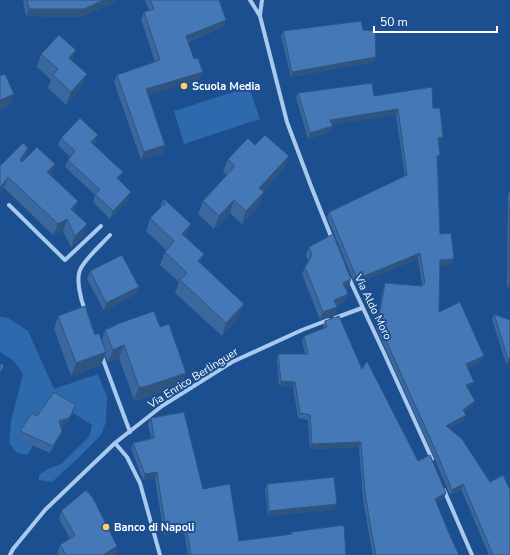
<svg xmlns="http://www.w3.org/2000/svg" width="510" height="555" viewBox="0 0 510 555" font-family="'Nunito Sans',sans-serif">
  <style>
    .green { fill: #2e69ad }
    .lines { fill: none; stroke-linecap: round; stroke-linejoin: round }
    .minor { stroke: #a9c9ee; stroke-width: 4 }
    .wall { fill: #3a679d }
    .shaded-wall { fill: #305480 }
    .building { fill: #4478b7; stroke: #305480 }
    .poi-dot { fill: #ffd166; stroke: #1b4f8f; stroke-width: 1.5 }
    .labels { text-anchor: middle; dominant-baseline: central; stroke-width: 4; stroke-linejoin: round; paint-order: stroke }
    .poi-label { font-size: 11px; font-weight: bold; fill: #fff; stroke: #1b4f8f; text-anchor: start }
    .street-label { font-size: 11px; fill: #fff; stroke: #1b4f8f }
  </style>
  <rect width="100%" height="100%" fill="#1b4f8f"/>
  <path class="green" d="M 249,87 L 260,119 L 184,144 L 174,111 Z
    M 0,317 L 8,318 L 28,331 L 54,389 L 98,374 L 107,397 L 106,422 L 101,435 L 74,462 L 52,482 L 39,480 L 39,475 L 48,469 L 61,464 L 89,437 L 92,425 L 73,413 L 18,438 L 33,446 L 27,455 L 17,453 L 9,443 L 11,421 L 23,374 L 14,361 L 0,352 Z"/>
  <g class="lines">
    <path class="minor" d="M 250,0 L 260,16 L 287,122 L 311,186 L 332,239
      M 260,15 L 262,0
      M 9,205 L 65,260 L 101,226
      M 349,278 L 384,353 L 432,459
      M 85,311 C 81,300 75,278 81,268 C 87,257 101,245 110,235
      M 335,318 L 362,308
      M 101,354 L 130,432
      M 115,443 L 127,457 L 140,483 L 160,555
      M 444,490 L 472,555
      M 10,555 L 13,549 L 45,510 L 115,443 L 162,406 L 232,362 L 302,330 L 328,320"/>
  </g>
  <path class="wall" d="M 24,0 L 115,0 L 115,2 L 81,17 L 26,16 L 23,2 Z
    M 145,0 L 219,0 L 226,20 L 223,27 L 188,42 L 194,59 L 203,72 L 200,79 L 148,95 L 165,145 L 163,153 L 141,160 L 114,82 L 117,75 L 155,62 L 141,19 L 144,12 L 149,10 Z
    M 363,30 L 376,57 L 374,62 L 291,77 L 281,36 L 283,31 Z
    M 41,54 L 72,61 L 82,87 L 66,105 L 48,88 L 51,80 L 37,67 Z
    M 298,93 L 374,96 L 433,108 L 443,137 L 441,142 L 439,143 L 440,155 L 438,161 L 440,234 L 452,265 L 440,265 L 439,312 L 482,361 L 467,368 L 472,387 L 468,388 L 475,401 L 473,406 L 464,412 L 466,415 L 464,420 L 449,428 L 510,555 L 489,555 L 461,489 L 450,495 L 433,455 L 376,328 L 383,288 L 385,283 L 421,286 L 422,284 L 418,259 L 355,284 L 327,217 L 329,212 L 405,176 L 396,115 L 332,124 L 331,132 L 308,139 L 296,98 Z
    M 61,138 L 96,142 L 94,145 L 120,179 L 119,180 L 128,200 L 110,219 L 93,202 L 95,195 L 65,167 L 68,160 L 70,157 L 58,145 Z
    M 255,145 L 284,169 L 263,192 L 259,205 L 242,224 L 230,213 L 214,229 L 198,214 L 203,201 L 227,175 L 223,172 L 228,159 Z
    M 28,148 L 24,159 L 51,176 L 74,212 L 83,236 L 71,247 L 63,231 L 53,235 L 4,188 L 0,166 Z
    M 510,190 L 510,288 L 507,288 L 508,195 Z
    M 163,198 L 200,264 L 244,304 L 239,317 L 222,336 L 175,293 L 179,282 L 160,265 L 165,252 L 166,250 L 146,231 L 150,218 L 159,210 Z
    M 309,247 L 349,287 L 346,288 L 348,294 L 345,301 L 337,305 L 335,314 L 320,320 L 302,274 L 305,267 L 308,261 L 306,255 Z
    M 90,271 L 136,294 L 104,311 L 87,279 Z
    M 494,314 L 510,363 L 506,364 L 492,319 Z
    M 58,316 L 95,335 L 102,340 L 105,330 L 160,327 L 186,373 L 181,385 L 139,400 L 134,400 L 119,358 L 108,362 L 105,355 L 101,365 L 71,376 L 54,329 Z
    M 325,321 L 362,369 L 418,461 L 446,493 L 444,498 L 436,503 L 459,555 L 373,555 L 370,540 L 363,499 L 359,447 L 310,449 L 308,420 L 298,418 L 293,387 L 279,386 L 277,360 L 278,354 L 305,354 L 302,341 L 304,336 L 324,329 L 323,326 Z
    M 73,413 L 66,425 L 61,427 L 62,431 L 59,438 L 50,453 L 18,439 L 20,431 Z
    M 151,418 L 203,489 L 239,541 L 291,534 L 292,532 L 346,555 L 188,555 L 184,532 L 164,535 L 155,478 L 143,480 L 131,448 L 133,443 L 151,438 L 148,424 Z
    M 267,484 L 337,504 L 335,509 L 268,516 L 265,489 Z
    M 61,511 L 117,546 L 115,554 L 112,555 L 59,555 L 57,553 L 60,545 L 70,539 L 59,519 Z"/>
  <path class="shaded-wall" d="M 104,0 L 115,0 L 115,2 L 81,17 L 26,16 L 29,9 Z
    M 226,20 L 223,27 L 183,43 L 186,36 Z
    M 76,50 L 71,63 L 69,58 Z
    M 376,57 L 374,62 L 291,77 L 292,72 Z
    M 203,72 L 200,79 L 144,97 L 146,89 Z
    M 87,74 L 82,87 L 66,105 L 71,92 Z
    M 14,94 L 9,107 L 0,111 L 0,100 Z
    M 398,109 L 396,115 L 328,125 L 330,120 Z
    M 333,126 L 331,132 L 308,139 L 310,133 Z
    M 98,135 L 96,142 L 88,150 L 91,142 Z
    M 443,137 L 441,142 L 436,143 L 438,138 Z
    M 165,145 L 163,153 L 141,160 L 144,152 Z
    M 28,148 L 24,159 L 16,171 L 20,160 Z
    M 440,155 L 438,161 L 436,161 L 437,156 Z
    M 289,156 L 284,169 L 255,201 L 259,188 Z
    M 55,164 L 51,176 L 43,184 L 47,172 Z
    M 123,172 L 120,179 L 114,186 L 117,178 Z
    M 8,177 L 4,188 L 0,193 L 0,188 Z
    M 131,192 L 128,200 L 110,219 L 113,211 Z
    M 264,192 L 259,205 L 242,224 L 246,211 Z
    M 234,200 L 230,213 L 214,229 L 219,216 Z
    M 78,201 L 74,213 L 67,220 L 63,231 L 53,235 L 58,224 Z
    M 87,224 L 83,236 L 71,247 L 75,236 Z
    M 191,224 L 186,237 L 177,246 L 182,234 Z
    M 420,253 L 418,259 L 355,284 L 357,279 Z
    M 204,254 L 199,267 L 198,261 Z
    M 454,259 L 452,265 L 438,266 L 440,260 Z
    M 351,279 L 349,287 L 340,290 L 343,283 Z
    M 509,283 L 510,283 L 510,288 L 507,288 Z
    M 139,287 L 136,294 L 104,311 L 106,303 Z
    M 348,294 L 345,301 L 332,307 L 334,300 Z
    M 244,304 L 239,317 L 222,336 L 226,323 Z
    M 337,307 L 335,314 L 320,320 L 323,312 Z
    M 124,345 L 119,358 L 108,362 L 113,350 Z
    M 106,352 L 101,365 L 71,376 L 76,363 Z
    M 484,356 L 482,361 L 464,369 L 466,364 Z
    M 508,359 L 510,359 L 510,363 L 506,364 Z
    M 4,366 L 1,373 L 0,376 L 0,373 Z
    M 186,373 L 181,385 L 139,400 L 134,400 L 139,387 Z
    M 281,381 L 295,382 L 293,387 L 279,386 Z
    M 474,382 L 472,387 L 465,390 L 466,385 Z
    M 475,401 L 473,406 L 461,415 L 463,410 Z
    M 76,405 L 73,413 L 66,425 L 56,429 L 59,421 Z
    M 466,415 L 464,420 L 444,431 L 446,426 Z
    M 62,431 L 59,438 L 50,453 L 53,446 Z
    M 361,442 L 359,447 L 310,449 L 312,444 Z
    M 157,472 L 155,478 L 143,480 L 145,474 Z
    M 463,484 L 461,489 L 450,495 L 452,490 Z
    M 446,493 L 444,498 L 433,505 L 435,499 Z
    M 337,504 L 335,509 L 268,516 L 269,511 Z
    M 186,526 L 184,532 L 164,535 L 166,530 Z
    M 117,546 L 115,554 L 112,555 L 103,555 Z"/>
  <path class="building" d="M 27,0 L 104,0 L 84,9 L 29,9 Z
    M 150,0 L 219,0 L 226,20 L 186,36 L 194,59 L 198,58 L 203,72 L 146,89 L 165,145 L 144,152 L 117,75 L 160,60 L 144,12 L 154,9 Z
    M 361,21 L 363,30 L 375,31 L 376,57 L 292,72 L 283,31 Z
    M 59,35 L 76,50 L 69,58 L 87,74 L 71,92 L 53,75 L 58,69 L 41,54 Z
    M 5,74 L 14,94 L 0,100 L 0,76 Z
    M 372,83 L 374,96 L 432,87 L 433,108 L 440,108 L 443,137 L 438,138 L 440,155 L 437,156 L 440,234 L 451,233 L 454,259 L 440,260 L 439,312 L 460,302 L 484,356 L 466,364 L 474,382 L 466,385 L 475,401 L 463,410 L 466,415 L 446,426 L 462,439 L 490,482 L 503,475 L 510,490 L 510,555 L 493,555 L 463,484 L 452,490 L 435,449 L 378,323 L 385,283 L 422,286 L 422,284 L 425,284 L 420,253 L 357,279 L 329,212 L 407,175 L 398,109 L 330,120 L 333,126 L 310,133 L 298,93 Z
    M 80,118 L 98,135 L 91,142 L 123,172 L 117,178 L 131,192 L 113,211 L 95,194 L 100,190 L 68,160 L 75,151 L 61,138 Z
    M 265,135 L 289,156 L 259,188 L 264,192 L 246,211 L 234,200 L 219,216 L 203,201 L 235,166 L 228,159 L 248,138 L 255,145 Z
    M 23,143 L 28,148 L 20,160 L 22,162 L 37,147 L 55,164 L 47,172 L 78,201 L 71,209 L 87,224 L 75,236 L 67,219 L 58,224 L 8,177 L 0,188 L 0,166 Z
    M 163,198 L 191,224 L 182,234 L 204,254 L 198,261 L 244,304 L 226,323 L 180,280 L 187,273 L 165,252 L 174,241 L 150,218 L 164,204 L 165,205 Z
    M 510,204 L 510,283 L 509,283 Z
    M 333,234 L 351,279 L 343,283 L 348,294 L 334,300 L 337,307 L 323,312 L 305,267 L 312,255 L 309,247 Z
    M 122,255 L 139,287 L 106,303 L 90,271 Z
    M 85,306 L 95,335 L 99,333 L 106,352 L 76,363 L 58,316 Z
    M 154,311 L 160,327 L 169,324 L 186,373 L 144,387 L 139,387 L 124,345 L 113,350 L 105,330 L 120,323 Z
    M 494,314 L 510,320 L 510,359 L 508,359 Z
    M 339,316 L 362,369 L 367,361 L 418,461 L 430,455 L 446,493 L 435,499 L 451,538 L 459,555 L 376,555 L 372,535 L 365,493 L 361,442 L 312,444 L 310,415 L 300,413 L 295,382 L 281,381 L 278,354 L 308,354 L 304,336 L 327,327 L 325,321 Z
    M 0,363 L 4,366 L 0,373 Z
    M 54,392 L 76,405 L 69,418 L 59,421 L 62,431 L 53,446 L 20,431 L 32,413 L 37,416 Z
    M 184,412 L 203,489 L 230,484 L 239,541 L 292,534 L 292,532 L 344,525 L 346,555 L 191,555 L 186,526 L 166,530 L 157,472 L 145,474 L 133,443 L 154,438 L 151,418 Z
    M 334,477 L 337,504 L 269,511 L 267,484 Z
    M 86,490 L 93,498 L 117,546 L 103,555 L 66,555 L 60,545 L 75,535 L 61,511 Z"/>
  <g class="poi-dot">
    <circle cx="184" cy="86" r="4"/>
    <circle cx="106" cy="527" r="4"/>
  </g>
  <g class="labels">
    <g class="poi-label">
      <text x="192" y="86">Scuola Media</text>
      <text x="114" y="527">Banco di Napoli</text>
    </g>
    <g class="street-label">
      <text transform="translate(373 307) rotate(64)">Via Aldo Moro</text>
      <text transform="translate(193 378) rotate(-32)">Via Enrico Berlinguer</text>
    </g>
  </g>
  <path d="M374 26v6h123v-6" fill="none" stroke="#ffffff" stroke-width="2"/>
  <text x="380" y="26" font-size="12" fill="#ffffff" stroke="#1b4f8f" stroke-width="3" paint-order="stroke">50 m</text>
</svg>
